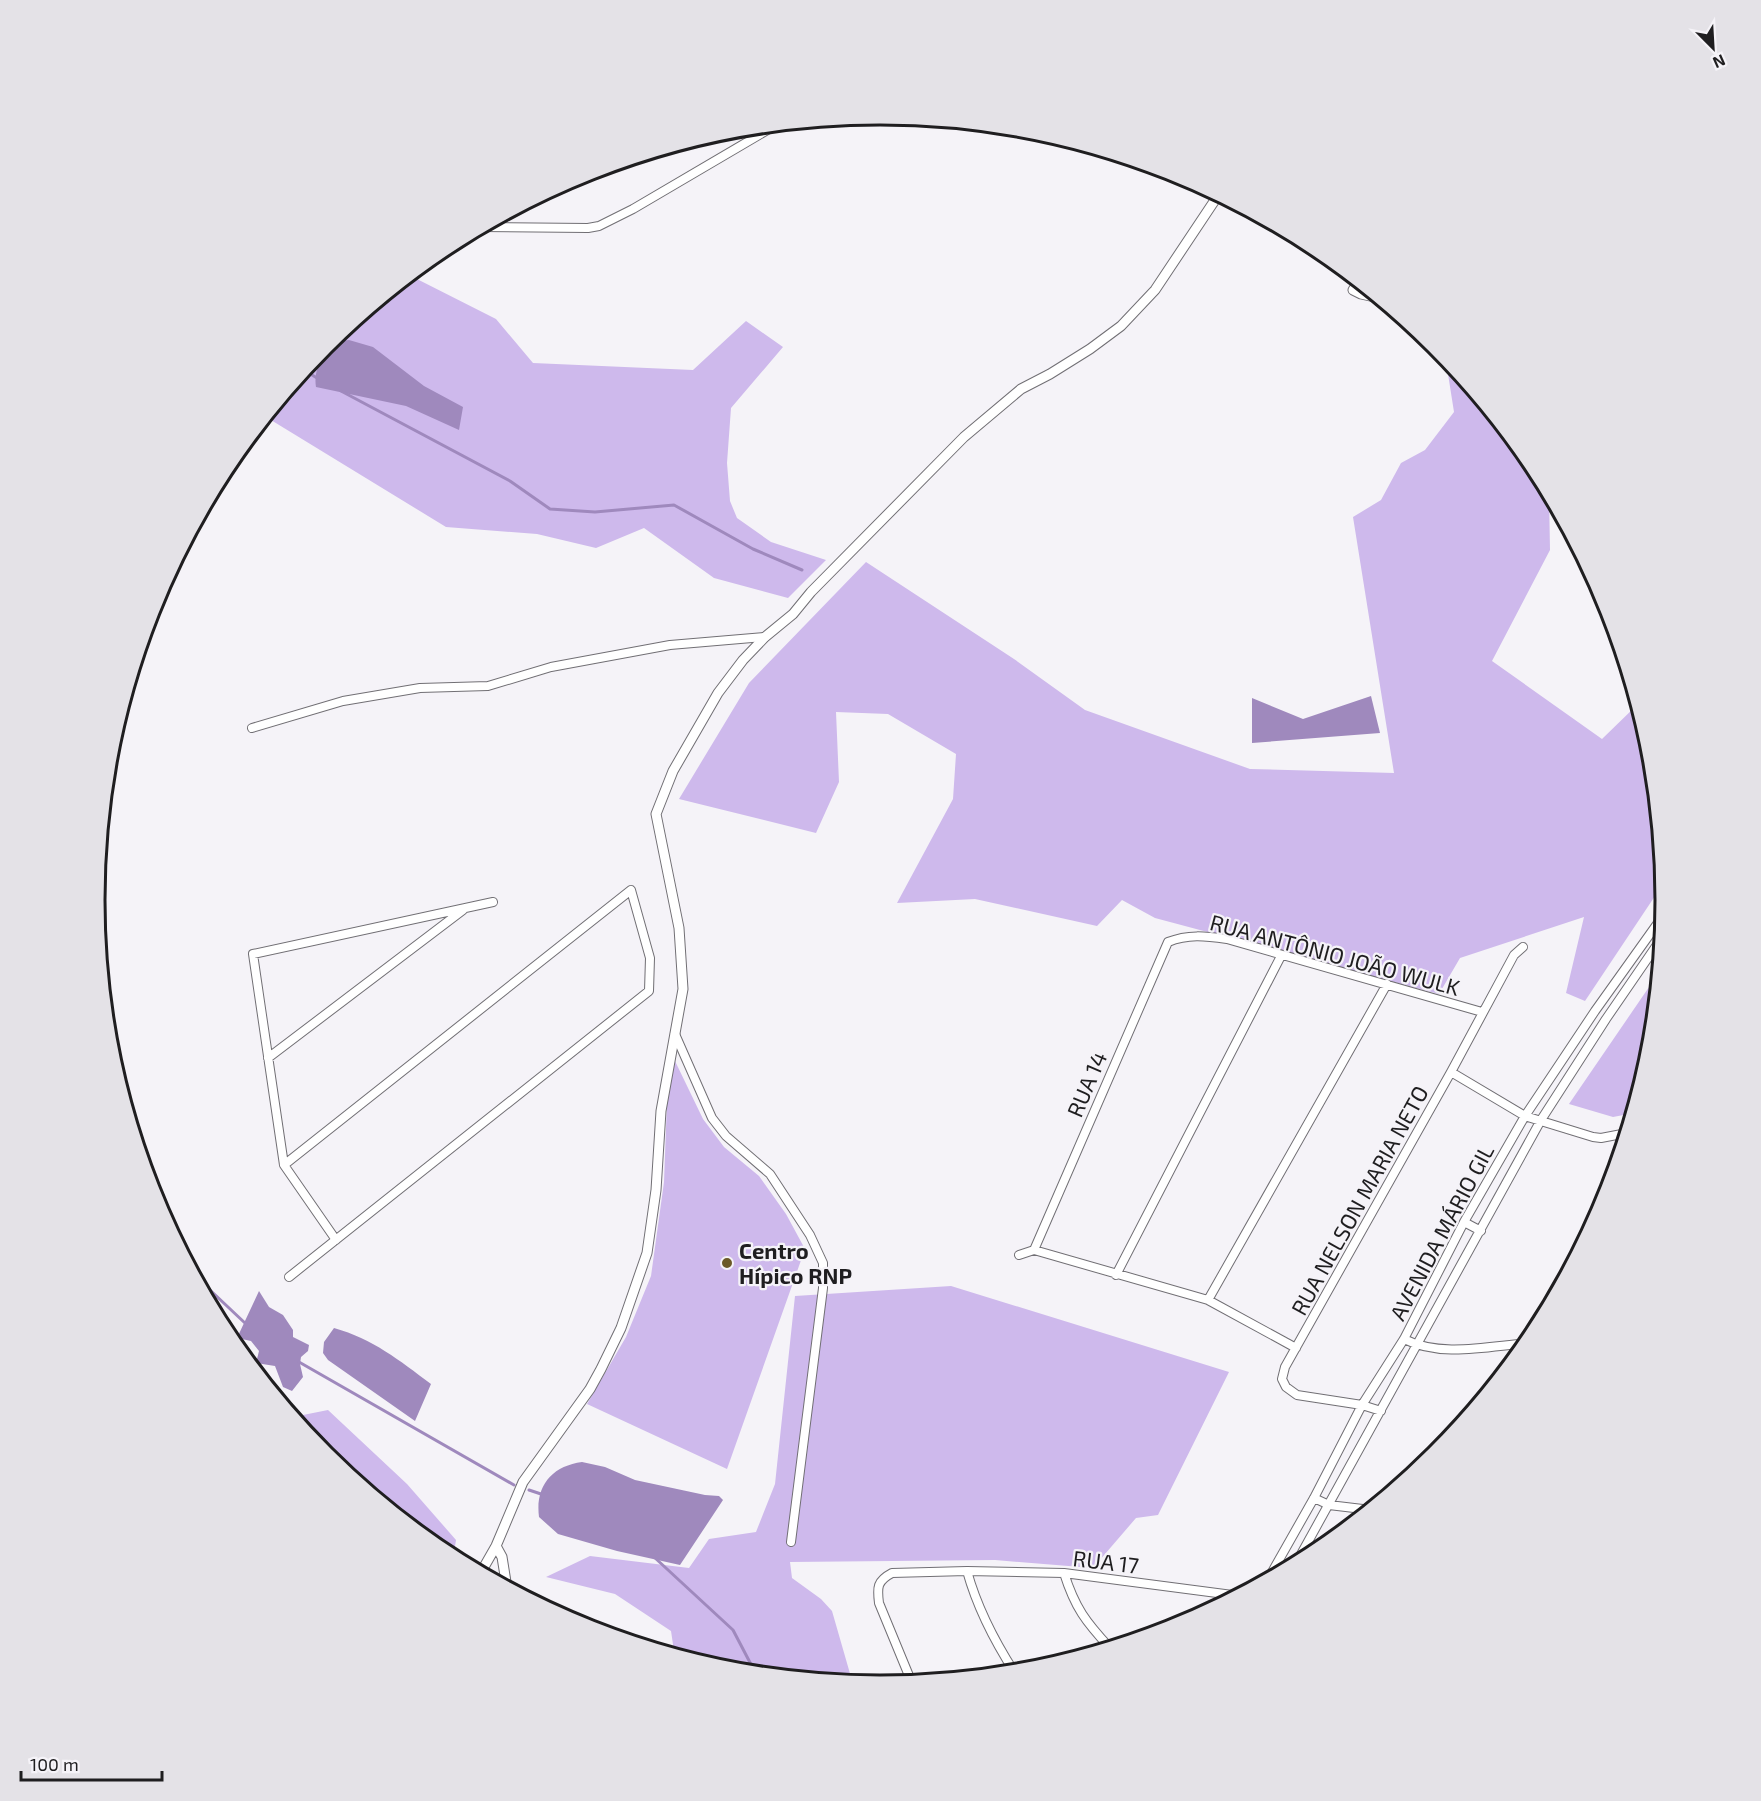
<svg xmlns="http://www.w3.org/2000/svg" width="1761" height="1801" viewBox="0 0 1761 1801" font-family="'Exo 2',sans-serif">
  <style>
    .green { fill: #ceb9ec }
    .water { fill: #9f89bd }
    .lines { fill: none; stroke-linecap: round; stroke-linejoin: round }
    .stream { stroke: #9f89bd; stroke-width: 3 }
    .minor-casing { stroke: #716f74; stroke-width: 10 }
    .tertiary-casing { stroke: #716f74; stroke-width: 11 }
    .minor { stroke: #fff; stroke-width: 8 }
    .tertiary { stroke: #fff; stroke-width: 9 }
    .poi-dot { fill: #6b5927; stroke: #f5f3f8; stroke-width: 2 }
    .labels { text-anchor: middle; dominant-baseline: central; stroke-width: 4.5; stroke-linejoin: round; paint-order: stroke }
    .street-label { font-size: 22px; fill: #1f1e20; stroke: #f5f3f8 }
    .poi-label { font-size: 22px; font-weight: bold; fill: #1f1e20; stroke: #f5f3f8; text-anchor: start }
    .rim { fill: none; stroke: #1f1e20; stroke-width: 3 }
  </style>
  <rect width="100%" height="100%" fill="#f5f3f8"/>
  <path class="green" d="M 409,275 L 496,319 L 533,363 L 693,370 L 746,321 L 783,347 L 731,408 L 727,463 L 730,501 L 737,518 L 771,542 L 826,560 L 788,598 L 714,578 L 644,528 L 596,548 L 537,534 L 446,527 L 266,417 L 325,344 Z
    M 1445,355 L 1534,464 L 1549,494 L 1550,550 L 1492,661 L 1602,739 L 1638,704 L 1651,747 L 1665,881 L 1585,1001 L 1566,993 L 1584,917 L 1460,958 L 1439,994 L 1155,918 L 1122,900 L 1097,926 L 975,899 L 897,903 L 953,799 L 956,754 L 888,714 L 836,712 L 839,782 L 816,833 L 679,799 L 749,683 L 866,562 L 1014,659 L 1085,710 L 1250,769 L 1394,773 L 1353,517 L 1381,500 L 1401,463 L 1425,450 L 1454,412 Z
    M 1660,971 L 1651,1054 L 1634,1113 L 1613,1117 L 1569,1104 Z
    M 675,1061 L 703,1119 L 724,1147 L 759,1176 L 786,1214 L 805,1249 L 727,1469 L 587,1404 L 626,1337 L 651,1276 L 664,1182 L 667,1102 Z
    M 951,1286 L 1229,1372 L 1158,1515 L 1136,1518 L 1093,1568 L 995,1560 L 790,1562 L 792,1578 L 821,1599 L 832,1611 L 853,1684 L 727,1671 L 677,1656 L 674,1651 L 671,1631 L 615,1594 L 546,1577 L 590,1556 L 689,1568 L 709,1539 L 756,1532 L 775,1484 L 795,1296 Z
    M 328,1410 L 407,1484 L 456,1540 L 453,1559 L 444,1554 L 324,1456 L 293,1417 Z"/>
  <path class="water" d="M 349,340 L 373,347 L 424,386 L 463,407 L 459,430 L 406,406 L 316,387 C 313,369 323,355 333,342 Z
    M 1371,696 L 1380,733 L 1252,743 L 1252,698 L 1303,719 Z
    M 259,1291 L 269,1307 L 283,1315 L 293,1330 L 293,1337 L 309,1345 L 308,1351 L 301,1357 L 300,1364 L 303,1377 L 292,1391 L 283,1387 L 275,1366 L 256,1363 L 259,1351 L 251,1341 L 237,1338 Z
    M 334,1328 C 373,1339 399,1360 431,1384 L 415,1421 L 328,1360 L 323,1353 L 324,1342 Z
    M 582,1462 L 605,1467 L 635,1480 L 705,1495 L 719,1496 L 723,1500 L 680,1565 L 617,1551 L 558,1534 L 539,1517 C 535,1486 552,1466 582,1462 Z"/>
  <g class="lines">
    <path class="stream" d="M 304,370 L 317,378
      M 341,391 L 510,481 L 550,509 L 595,512 L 674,505 L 753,549 L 802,570
      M 193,1274 L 246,1324
      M 299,1362 L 514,1485
      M 529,1490 L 541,1494
      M 654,1557 L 733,1630 L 756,1674"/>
    <g class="minor-casing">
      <path id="minor" d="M 481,227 L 588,228 L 599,226 L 633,209 L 776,125
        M 252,728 L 343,701 L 420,688 L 488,686 L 551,667 L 670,645 L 765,637
        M 675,1034 L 712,1118 L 726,1136 L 770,1174 L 810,1235 L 823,1263 L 823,1288 L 791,1542
        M 268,1058 L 463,910
        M 1451,1072 L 1525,1116 L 1593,1137 L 1601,1138 L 1627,1133
        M 284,1165 L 631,890 L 650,958 L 649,991 L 289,1277
        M 1464,1222 L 1481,1231
        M 336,1240 L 284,1165 L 253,954 L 493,902
        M 1034,1250 L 1168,942 C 1188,934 1205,936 1227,939 L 1482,1012
        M 1019,1255 L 1034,1250 L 1208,1300 L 1296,1348
        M 1116,1275 L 1281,956
        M 1208,1300 L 1387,984
        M 1404,1339 C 1441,1358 1489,1346 1530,1343
        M 1381,1411 L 1362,1405 L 1297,1395 L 1286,1387 L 1282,1379 L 1285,1367 L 1451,1072 L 1514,955 L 1523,947
        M 1314,1498 L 1329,1505 L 1371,1510
        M 1294,1567 L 1541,1120 L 1606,1019 L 1663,936
        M 967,1571 C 977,1607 995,1642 1015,1673
        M 1064,1573 C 1075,1608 1086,1622 1110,1648
        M 1267,1581 L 1314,1498 L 1362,1405 L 1404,1339 L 1464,1222 L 1525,1116 L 1595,1011 L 1665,913
        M 912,1683 L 879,1603 C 877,1587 877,1581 892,1573 L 967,1571 L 1064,1573 L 1240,1596"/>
    </g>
    <g class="tertiary-casing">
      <path id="tertiary" d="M 1359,281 L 1353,290 L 1361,294 L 1379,298
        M 496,1546 L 502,1557 L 507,1588
        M 480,1574 L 496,1546 L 523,1482 L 590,1389 L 601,1369 L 621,1328 L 647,1253 L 656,1190 L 661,1111 L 683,989 L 679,928 L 656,814 L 673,771 L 718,693 L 743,660 L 765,637 L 793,614 L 811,592 L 964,437 L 1021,389 L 1050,374 L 1090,349 L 1121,326 L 1155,290 L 1219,194"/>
    </g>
    <use href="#minor" class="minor"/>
    <use href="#tertiary" class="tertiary"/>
  </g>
  <circle class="poi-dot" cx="727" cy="1263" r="6"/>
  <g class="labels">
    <g class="street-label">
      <text transform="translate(1335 954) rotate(15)">RUA ANTÔNIO JOÃO WULK</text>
      <text transform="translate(1086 1084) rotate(-67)">RUA 14</text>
      <text transform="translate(1359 1200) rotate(-61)">RUA NELSON MARIA NETO</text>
      <text transform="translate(1441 1232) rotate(-62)">AVENIDA MÁRIO GIL</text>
      <text transform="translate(1106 1561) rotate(7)">RUA 17</text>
    </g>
    <g class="poi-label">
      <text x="739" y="1250">Centro<tspan x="739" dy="25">Hípico RNP</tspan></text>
    </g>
  </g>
  <path d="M0 0H1761V1801H0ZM105 900a775 775 0 1 1 1550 0a775 775 0 1 1-1550 0Z" fill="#e4e2e7" fill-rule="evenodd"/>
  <path class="rim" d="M105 900a775 775 0 1 1 1550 0a775 775 0 1 1-1550 0Z"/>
  <g transform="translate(1713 48) rotate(156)" stroke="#f5f3f8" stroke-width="4.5" paint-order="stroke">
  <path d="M0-4.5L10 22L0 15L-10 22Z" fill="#1f1e20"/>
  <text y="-9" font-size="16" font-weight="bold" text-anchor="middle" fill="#1f1e20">N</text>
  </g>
  <path d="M21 1771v9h141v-9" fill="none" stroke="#1f1e20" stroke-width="3"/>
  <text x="30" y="1771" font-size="18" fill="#1f1e20" stroke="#f5f3f8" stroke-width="4.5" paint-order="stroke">100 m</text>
</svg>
